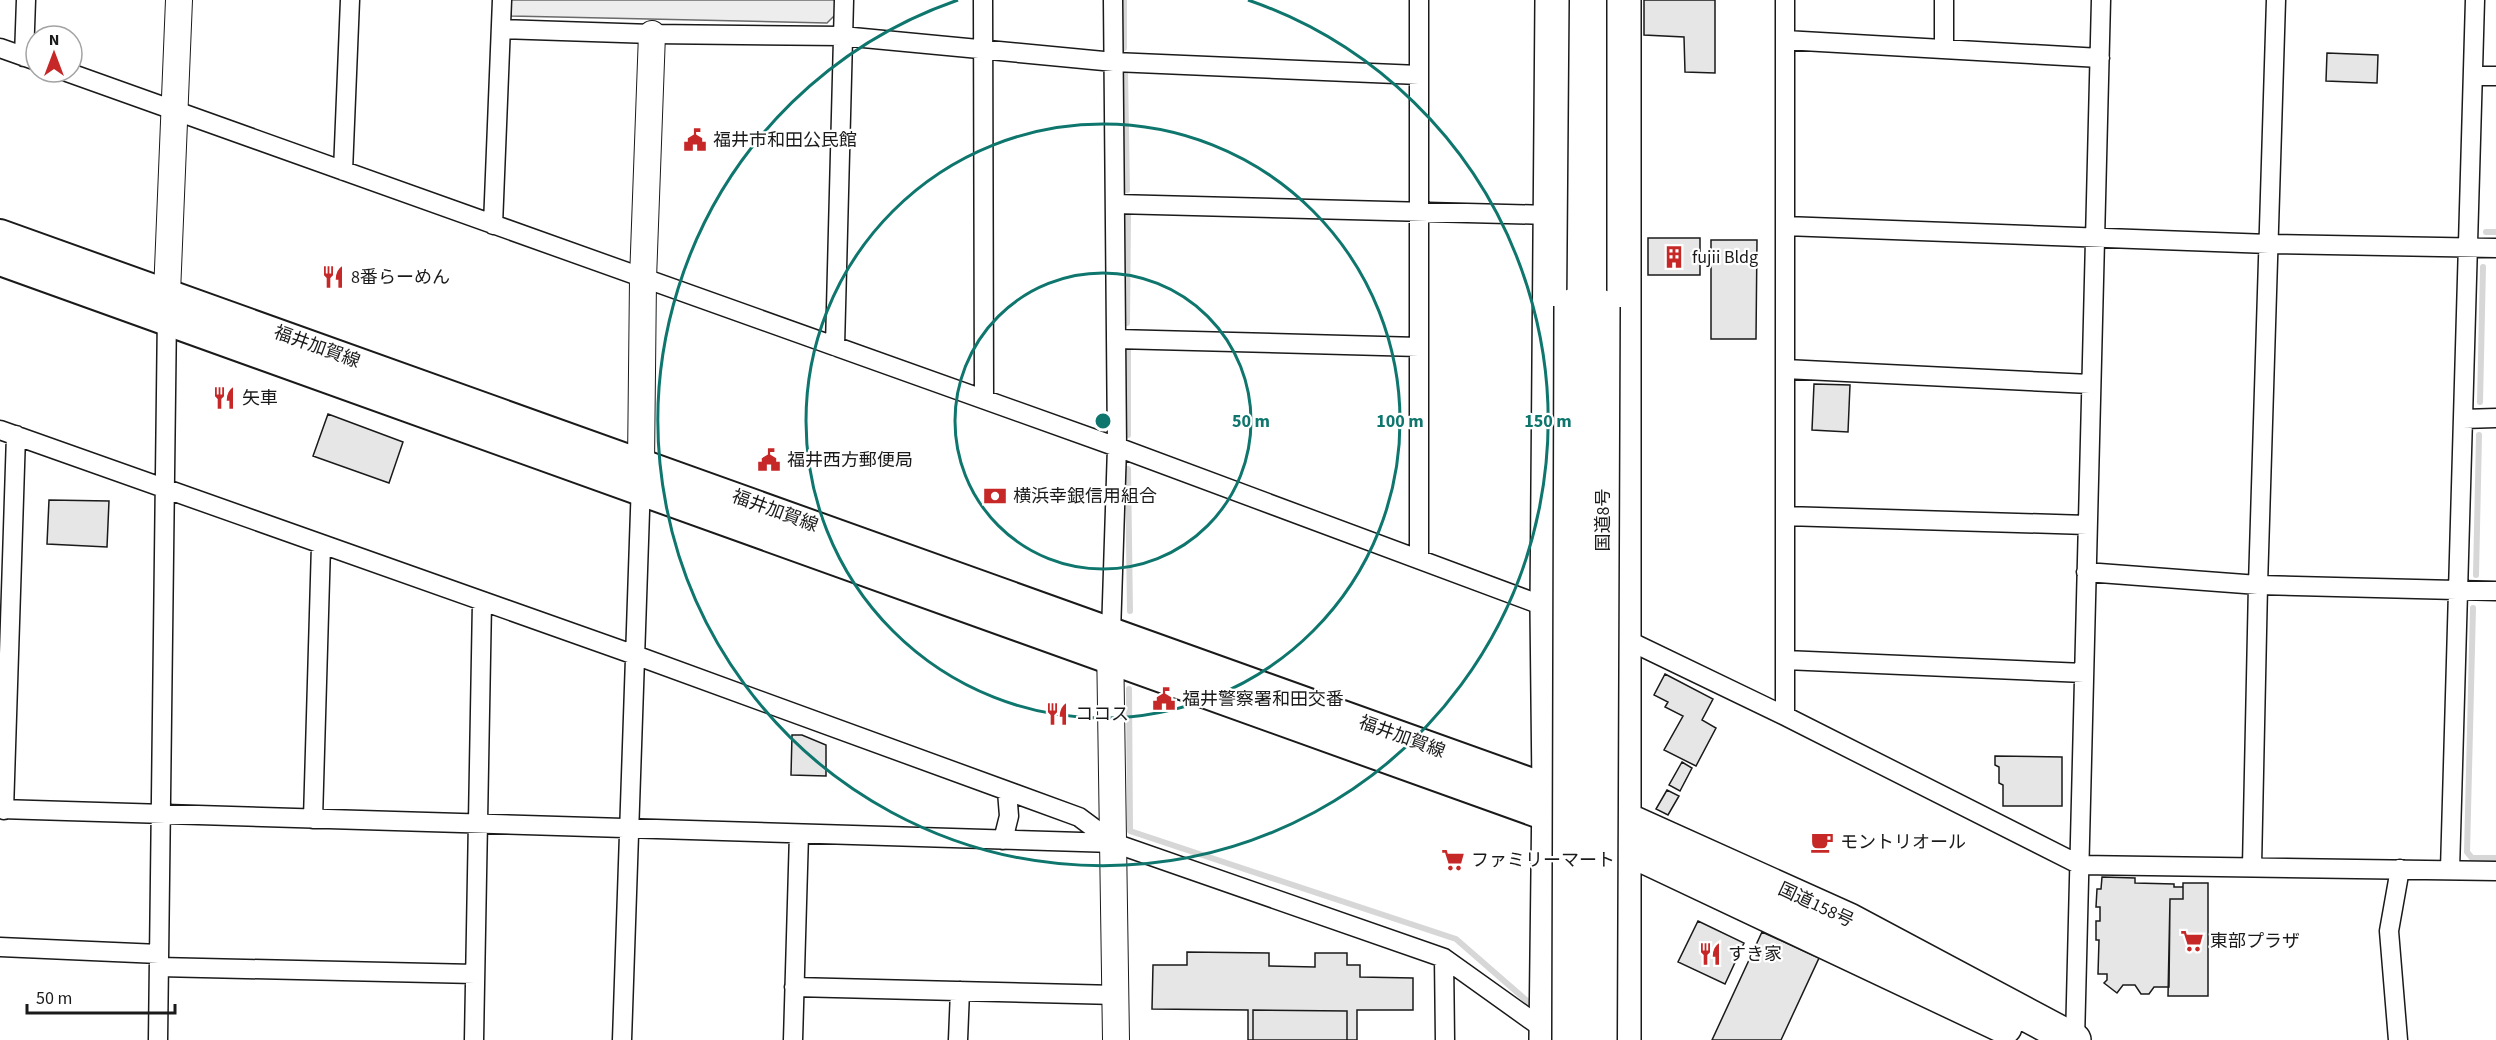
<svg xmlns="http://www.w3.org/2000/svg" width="2496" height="1040" viewBox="0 0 2496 1040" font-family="'Source Sans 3','Noto Sans JP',sans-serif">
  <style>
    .green { fill: #ededed; stroke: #6a6a6a; stroke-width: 1.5 }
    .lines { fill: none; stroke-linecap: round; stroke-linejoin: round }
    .stream { stroke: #d7d7d7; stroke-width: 6 }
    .building { fill: #e6e6e6; stroke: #1a1a1a; stroke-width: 1.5 }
    .street-casing { stroke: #1a1a1a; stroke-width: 21 }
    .secondary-casing { stroke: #1a1a1a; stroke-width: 28 }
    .primary-casing { stroke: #1a1a1a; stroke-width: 32 }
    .highway-casing { stroke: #1a1a1a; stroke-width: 36 }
    .street { stroke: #fff; stroke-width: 18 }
    .secondary { stroke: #fff; stroke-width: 26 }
    .primary { stroke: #fff; stroke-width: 28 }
    .highway { stroke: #fff; stroke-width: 33 }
    .highway-bridge-casing { stroke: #1a1a1a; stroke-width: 36; stroke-linecap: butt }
    .highway-bridge { stroke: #fff; stroke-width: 33 }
    .ring { fill: none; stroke: #0f766e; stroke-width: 3 }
    .labels { text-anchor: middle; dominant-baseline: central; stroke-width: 4.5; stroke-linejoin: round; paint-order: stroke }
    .poi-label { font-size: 18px; fill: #1a1a1a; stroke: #fff; text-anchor: start }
    .street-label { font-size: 18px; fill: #1a1a1a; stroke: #fff }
    .centre { fill: #0f766e; stroke: #fff; stroke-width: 3 }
    .ring-label { font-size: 18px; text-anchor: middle; font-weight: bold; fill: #0f766e; stroke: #fff; stroke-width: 4.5; stroke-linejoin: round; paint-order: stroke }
  </style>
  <rect width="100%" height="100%" fill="#fff"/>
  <path class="green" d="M 511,0 L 837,0 L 836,14 L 827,23 L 511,16 Z"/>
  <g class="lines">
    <path class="stream" d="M 1124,48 L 1124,0
      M 1125,72 L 1127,190
      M 2486,232 L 2496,232
      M 1127,323 L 1128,214
      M 2480,402 L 2483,267
      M 1128,435 L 1128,348
      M 1128,469 L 1130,611
      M 2476,575 L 2479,435
      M 2473,608 L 2467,852 L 2472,858 L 2496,858
      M 1129,689 L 1130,831 L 1456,939 L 1534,1007"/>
  </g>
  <path class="building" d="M 1644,0 L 1715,0 L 1715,73 L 1685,72 L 1684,37 L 1644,35 Z
    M 2327,53 L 2378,55 L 2377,83 L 2326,81 Z
    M 1648,238 L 1700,238 L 1700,275 L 1648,275 Z
    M 1711,240 L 1757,240 L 1756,339 L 1711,339 Z
    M 1814,384 L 1850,385 L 1848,432 L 1812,430 Z
    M 328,414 L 403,442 L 389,483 L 313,456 Z
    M 49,500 L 109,501 L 107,547 L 47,544 Z
    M 1665,674 L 1713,699 L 1702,720 L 1716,728 L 1696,766 L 1664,750 L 1683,716 L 1665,707 L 1668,702 L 1654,695 Z
    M 792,735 L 802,735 L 826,745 L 826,776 L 791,775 Z
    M 1995,756 L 2062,757 L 2062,806 L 2003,806 L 2003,785 L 1999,783 L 1999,767 L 1995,765 Z
    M 1682,762 L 1692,768 L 1680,791 L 1669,785 Z
    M 1667,790 L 1679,796 L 1668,815 L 1656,809 Z
    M 2102,877 L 2135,878 L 2135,883 L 2174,884 L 2174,887 L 2183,887 L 2183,899 L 2170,899 L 2169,987 L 2154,987 L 2149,994 L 2141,994 L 2135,985 L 2123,985 L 2117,993 L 2104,983 L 2107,980 L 2107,974 L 2098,974 L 2099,940 L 2096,940 L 2096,921 L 2100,921 L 2100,907 L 2096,907 L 2097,889 L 2101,889 Z
    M 2183,883 L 2208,883 L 2208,996 L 2168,996 L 2170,899 L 2183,899 Z
    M 1698,921 L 1744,943 L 1725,984 L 1678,962 Z
    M 1762,932 L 1819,958 L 1781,1040 L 1712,1040 Z
    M 1187,952 L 1269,953 L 1269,966 L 1315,967 L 1315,953 L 1347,953 L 1347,965 L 1360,965 L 1360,977 L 1413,978 L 1413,1010 L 1357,1010 L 1357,1040 L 1248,1040 L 1248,1010 L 1152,1009 L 1153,965 L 1187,965 Z
    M 1253,1010 L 1347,1011 L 1347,1040 L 1253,1040 Z"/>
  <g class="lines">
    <g class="street-casing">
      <path id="street" d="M 983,0 L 984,399
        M 1419,0 L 1419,559
        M 1944,0 L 1944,49
        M 501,29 L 652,34 L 842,36 L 1114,62 L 1419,75
        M 1785,40 L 2100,58
        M 0,48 L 34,60
        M 24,57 L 26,0
        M 67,72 L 1117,447 L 1552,609
        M 2473,76 L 2496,76
        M 343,171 L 350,0
        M 1115,204 L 1550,215
        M 493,225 L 502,0
        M 1785,226 L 2269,244 L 2496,248
        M 1116,339 L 1419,347
        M 835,346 L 844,0
        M 1785,369 L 2090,384
        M 2463,419 L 2496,418
        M 0,430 L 635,655 L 1079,817 L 1114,843 L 1444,958 L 1535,1023 L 1546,1025
        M 1785,516 L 2087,525
        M 2086,572 L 2258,585 L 2496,591
        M 1111,633 L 1117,447 L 1113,0
        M 1619,636 L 1785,716 L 2080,865 L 2496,871
        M 1785,660 L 2084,673
        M 1785,716 L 1785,0
        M 0,809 L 1114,843
        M 4,810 L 16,435
        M 313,819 L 321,545
        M 1003,840 L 1009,816 L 1007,791
        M 2252,866 L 2258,585 L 2276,0
        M 2450,870 L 2475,0
        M 0,947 L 159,954
        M 1444,958 L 1445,1040
        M 159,967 L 475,974
        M 794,987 L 1116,995
        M 158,1040 L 167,313
        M 474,1040 L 482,602
        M 622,1040 L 641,482
        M 793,1040 L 799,834
        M 958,1040 L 960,991
        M 2075,1040 L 2101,0
        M 2398,1040 L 2389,931 L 2400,869"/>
    </g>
    <g class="secondary-casing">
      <path id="secondary" d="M 167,293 L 179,0
        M 641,463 L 643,279 L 652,34
        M 1110,641 L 1116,1040"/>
    </g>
    <g class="primary-casing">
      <path id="primary" d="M 0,234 L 1549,789
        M 0,261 L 1549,817"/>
    </g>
    <g class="highway-casing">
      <path id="highway" d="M 1624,0 L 1624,1040
        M 1607,811 L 1849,920 L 2074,1040
        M 1607,839 L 2005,1027
        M 1546,1040 L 1549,789 L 1547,607 L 1552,0"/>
    </g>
    <use href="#street" class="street"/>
    <use href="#secondary" class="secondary"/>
    <use href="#primary" class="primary"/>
    <use href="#highway" class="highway"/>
    <g class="highway-bridge-casing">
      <path id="highway-bridge" d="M 1569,1040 L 1571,306
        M 1600,1040 L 1603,307"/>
    </g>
    <use href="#highway-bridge" class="highway-bridge"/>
  </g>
  <g class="ring">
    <circle cx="1103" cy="421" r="148"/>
    <circle cx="1103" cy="421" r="297"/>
    <path d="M1248 0A445 445 0 1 1 958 0"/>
  </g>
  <defs>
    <g id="civic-bare" transform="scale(1.8)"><path d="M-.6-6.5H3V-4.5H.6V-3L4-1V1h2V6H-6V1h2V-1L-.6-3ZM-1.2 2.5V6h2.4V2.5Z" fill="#c62828" stroke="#fff" stroke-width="2.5" paint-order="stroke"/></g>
    <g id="building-bare" transform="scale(1.8)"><path d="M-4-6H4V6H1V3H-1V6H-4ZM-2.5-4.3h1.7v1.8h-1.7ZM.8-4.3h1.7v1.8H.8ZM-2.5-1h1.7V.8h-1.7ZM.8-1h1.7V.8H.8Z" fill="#c62828" stroke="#fff" stroke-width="2.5" paint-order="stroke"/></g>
    <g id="restaurant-bare" transform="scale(1.8)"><path d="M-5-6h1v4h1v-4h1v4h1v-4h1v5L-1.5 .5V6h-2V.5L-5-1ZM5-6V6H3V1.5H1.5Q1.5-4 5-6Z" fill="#c62828" stroke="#fff" stroke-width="2.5" paint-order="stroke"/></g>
    <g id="bank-bare" transform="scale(1.8)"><path d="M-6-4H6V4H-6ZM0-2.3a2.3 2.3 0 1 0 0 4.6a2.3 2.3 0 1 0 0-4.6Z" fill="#c62828" stroke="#fff" stroke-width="2.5" paint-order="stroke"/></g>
    <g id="cafe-bare" transform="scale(1.8)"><path d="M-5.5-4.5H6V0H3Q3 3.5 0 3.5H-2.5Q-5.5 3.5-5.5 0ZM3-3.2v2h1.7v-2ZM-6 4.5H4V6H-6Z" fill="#c62828" stroke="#fff" stroke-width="2.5" paint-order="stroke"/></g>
    <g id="supermarket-bare" transform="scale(1.8)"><path d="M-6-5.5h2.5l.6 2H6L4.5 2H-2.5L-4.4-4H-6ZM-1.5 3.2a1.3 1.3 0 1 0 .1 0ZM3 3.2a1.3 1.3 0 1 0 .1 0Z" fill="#c62828" stroke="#fff" stroke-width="2.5" paint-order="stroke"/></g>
  </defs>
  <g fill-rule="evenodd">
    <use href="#civic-bare" x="695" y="140"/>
    <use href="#building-bare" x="1674" y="257"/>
    <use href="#restaurant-bare" x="333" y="277"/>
    <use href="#restaurant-bare" x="224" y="398"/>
    <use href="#civic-bare" x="769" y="460"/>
    <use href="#bank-bare" x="995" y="496"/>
    <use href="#civic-bare" x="1164" y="699"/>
    <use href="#restaurant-bare" x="1057" y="714"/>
    <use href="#cafe-bare" x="1822" y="842"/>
    <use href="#supermarket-bare" x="1453" y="860"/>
    <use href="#supermarket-bare" x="2192" y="941"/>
    <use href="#restaurant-bare" x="1710" y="954"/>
  </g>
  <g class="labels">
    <g class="poi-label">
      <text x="713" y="140">福井市和田公民館</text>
      <text x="1692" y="257">fujii Bldg</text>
      <text x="351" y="277">8番らーめん</text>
      <text x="242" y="398">矢車</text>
      <text x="787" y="460">福井西方郵便局</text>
      <text x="1013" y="496">横浜幸銀信用組合</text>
      <text x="1182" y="699">福井警察署和田交番</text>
      <text x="1075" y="714">ココス</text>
      <text x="1840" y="842">モントリオール</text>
      <text x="1471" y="860">ファミリーマート</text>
      <text x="2210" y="941">東部プラザ</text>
      <text x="1728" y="954">すき家</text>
    </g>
    <g class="street-label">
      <text transform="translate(317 347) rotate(20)">福井加賀線</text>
      <text transform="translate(775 511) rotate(20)">福井加賀線</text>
      <text transform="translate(1603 520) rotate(-90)">国道8号</text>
      <text transform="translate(1402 737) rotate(20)">福井加賀線</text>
      <text transform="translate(1816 905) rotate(25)">国道158号</text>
    </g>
  </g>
  <circle cx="1103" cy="421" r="9" class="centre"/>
  <g class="ring-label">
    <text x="1251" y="427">50 m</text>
    <text x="1400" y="427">100 m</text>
    <text x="1548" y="427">150 m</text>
  </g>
  <g transform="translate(54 54)"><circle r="28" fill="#ffffff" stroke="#a3a3a3" stroke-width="1.5"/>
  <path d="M0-4.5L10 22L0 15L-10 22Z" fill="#c62828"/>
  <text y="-9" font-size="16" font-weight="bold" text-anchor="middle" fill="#1a1a1a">N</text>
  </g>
  <path d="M27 1004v9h148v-9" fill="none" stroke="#1a1a1a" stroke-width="3"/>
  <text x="36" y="1004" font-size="18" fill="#1a1a1a" stroke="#ffffff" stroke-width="4.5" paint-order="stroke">50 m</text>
</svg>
